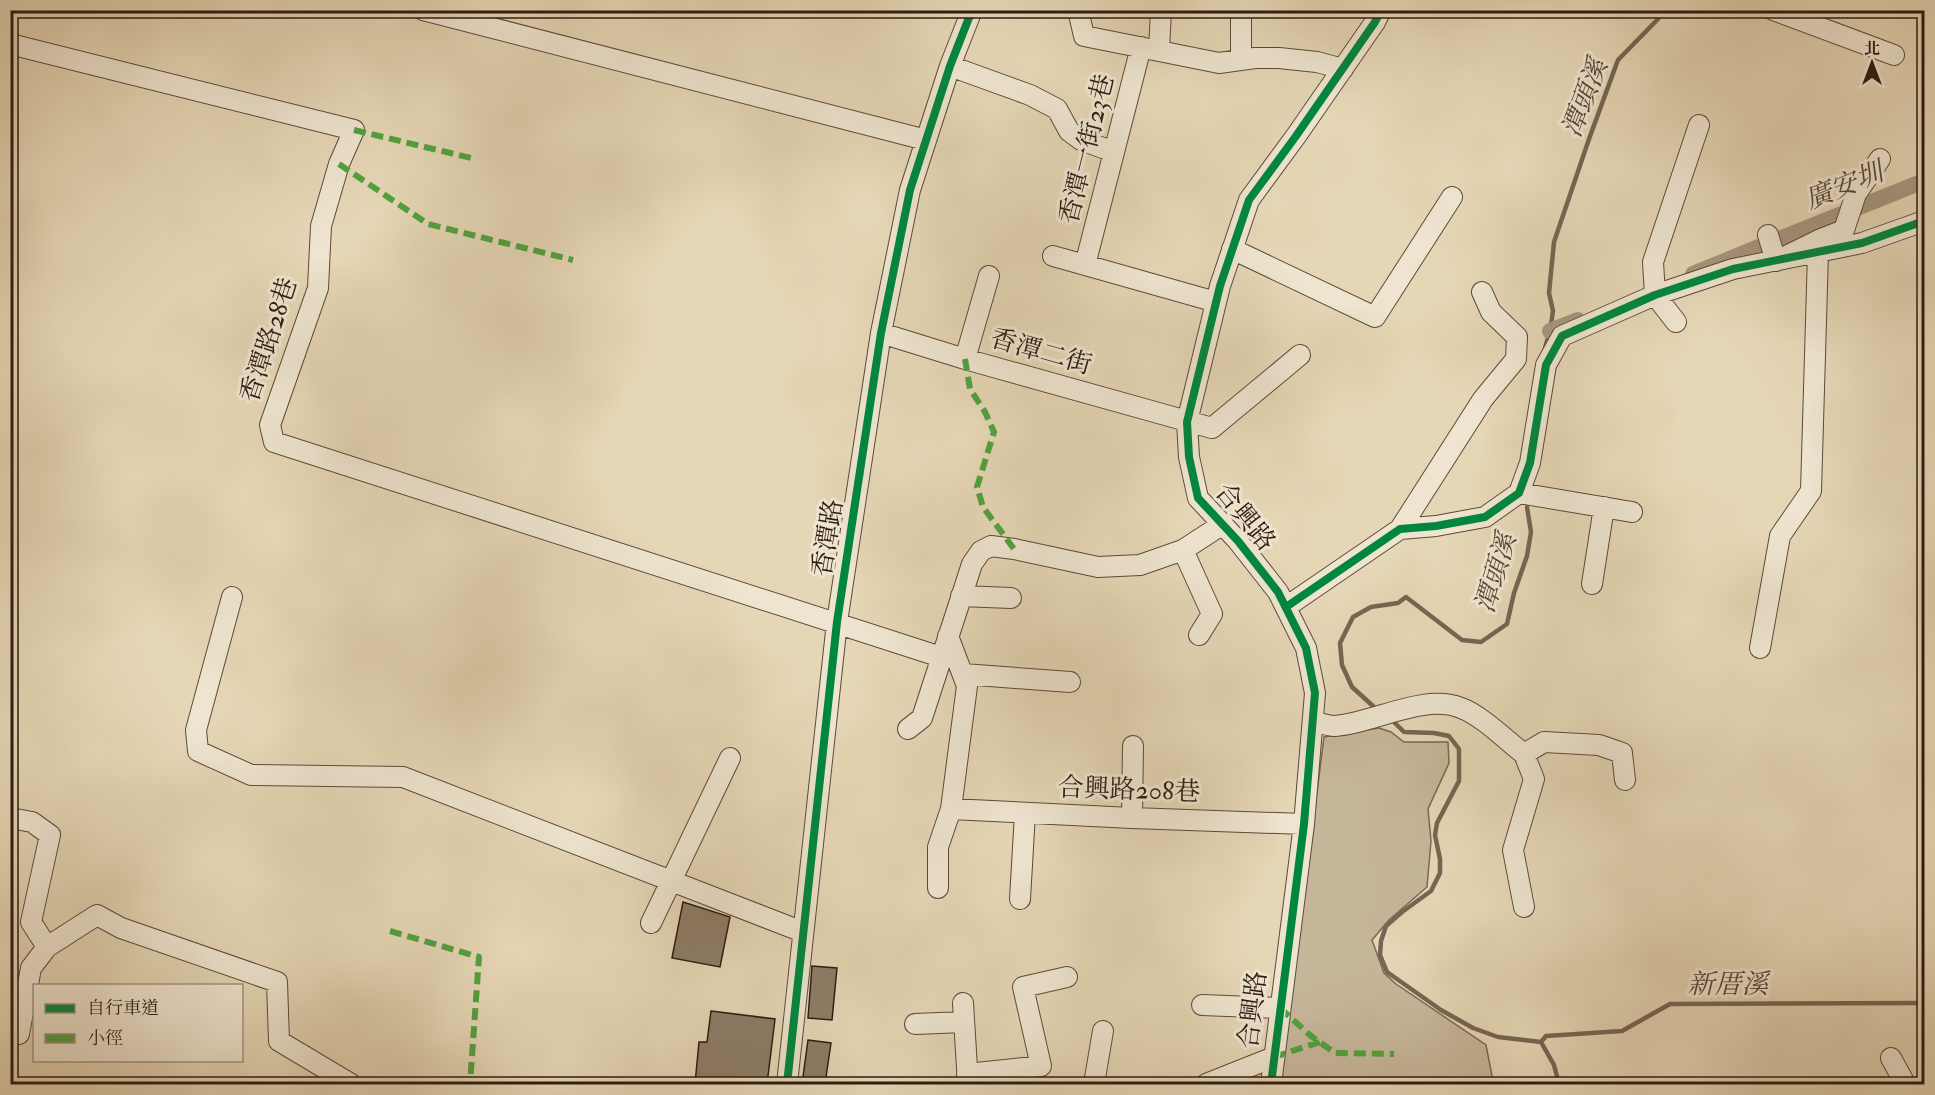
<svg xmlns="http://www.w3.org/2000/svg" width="1935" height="1095" viewBox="0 0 1935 1095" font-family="'IM FELL Double Pica','Noto Serif TC',serif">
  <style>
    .green { fill: #c6b699; stroke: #7a6856; stroke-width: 1.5 }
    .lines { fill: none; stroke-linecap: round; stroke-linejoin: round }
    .stream { stroke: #776553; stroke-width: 4.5 }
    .canal { stroke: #a7967e; stroke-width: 16 }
    .building { fill: #8d7c67; stroke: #2e1b12; stroke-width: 1.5 }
    .minor-casing { stroke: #5c4a3b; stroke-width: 22 }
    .minor { stroke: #eee4cf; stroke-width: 20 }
    .quiet { stroke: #52a13f; stroke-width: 6; stroke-dasharray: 12 6; stroke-linecap: butt }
    .cycleway-casing { stroke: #eee4cf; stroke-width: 11 }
    .cycleway { stroke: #00873e; stroke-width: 8 }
    .labels { text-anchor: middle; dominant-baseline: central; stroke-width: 6; stroke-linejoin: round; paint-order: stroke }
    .street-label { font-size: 26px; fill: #2e1b12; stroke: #eee4cf }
    .water-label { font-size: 27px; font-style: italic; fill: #584638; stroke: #eee4cf }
  </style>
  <rect width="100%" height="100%" fill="#e5d6b5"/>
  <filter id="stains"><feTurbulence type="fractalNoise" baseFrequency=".00333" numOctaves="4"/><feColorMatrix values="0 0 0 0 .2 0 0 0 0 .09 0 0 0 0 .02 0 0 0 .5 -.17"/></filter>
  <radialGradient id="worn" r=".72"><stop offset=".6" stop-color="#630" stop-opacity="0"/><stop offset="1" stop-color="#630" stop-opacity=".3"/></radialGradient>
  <path class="green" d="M 1379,728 L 1391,732 L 1404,742 L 1448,742 L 1449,763 L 1428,809 L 1431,841 L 1427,887 L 1389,920 L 1372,940 L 1384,973 L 1396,984 L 1486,1045 L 1492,1076 L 1488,1084 L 1280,1084 L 1324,737 Z"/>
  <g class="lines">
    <path class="stream" d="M 1545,348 L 1550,331 L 1553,311 L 1549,293 L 1554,242 L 1589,139 L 1618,60 L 1658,19 L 1659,10
      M 1373,706 L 1352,687 L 1342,665 L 1340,643 L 1353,617 L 1371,607 L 1398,603 L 1406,597 L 1462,640 L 1481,642 L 1507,624 L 1514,593 L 1527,556 L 1531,532 L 1527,507
      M 1392,720 L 1404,732 L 1434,733 L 1449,736 L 1459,749 L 1459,781 L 1437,823 L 1435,835 L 1440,859 L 1440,873 L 1431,891 L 1402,912 L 1386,926 L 1381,941 L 1380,955 L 1387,972 L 1441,1010 L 1473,1028 L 1498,1037 L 1541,1042 L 1554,1065 L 1559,1084
      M 1541,1042 L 1546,1036 L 1622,1031 L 1670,1004 L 1924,1003"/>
    <path class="canal" d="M 1782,238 L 1924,181
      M 1693,274 L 1759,247
      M 1550,331 L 1578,320"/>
  </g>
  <path class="building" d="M 683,902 L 730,917 L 720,967 L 672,958 Z
    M 812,966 L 837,968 L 832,1020 L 808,1018 Z
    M 711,1011 L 775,1019 L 767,1084 L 695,1084 L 699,1042 L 707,1042 Z
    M 808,1040 L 831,1043 L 825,1084 L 802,1084 Z"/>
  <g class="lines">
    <g class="minor-casing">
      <path id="minor" d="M 423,10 L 926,140
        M 1078,10 L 1084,36 L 1219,63 L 1255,58 L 1279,58 L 1317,62 L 1343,69
        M 1773,10 L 1894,55
        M 10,44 L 354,130 L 339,164 L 321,226 L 318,288 L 270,425 L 274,442 L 941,657
        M 1159,50 L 1161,10
        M 1241,60 L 1241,10
        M 950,66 L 1030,95 L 1057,109 L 1069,131 L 1081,140 L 1114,152
        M 1768,235 L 1776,261 L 1821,239 L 1844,230 L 1856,194 L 1880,159
        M 1232,249 L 1375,317 L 1452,197
        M 1053,256 L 1216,302
        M 1085,265 L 1141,47
        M 1676,322 L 1655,295 L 1653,262 L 1699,125
        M 881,333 L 965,359 L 1212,428 L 1300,355
        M 965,359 L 989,276
        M 1519,493 L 1632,512
        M 1400,529 L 1483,399 L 1516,359 L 1517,337 L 1491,312 L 1482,292
        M 1183,550 L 1212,614 L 1199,635
        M 1592,584 L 1604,507
        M 961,596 L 1011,598
        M 232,597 L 196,730 L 198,751 L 251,775 L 403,777 L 803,932
        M 1286,607 L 1400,529 L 1436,526 L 1485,517 L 1519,493 L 1530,463 L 1546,365 L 1562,336 L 1655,295 L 1733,269 L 1862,243 L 1924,221
        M 948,636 L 967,686 L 951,809 L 1132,818 L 1304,824
        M 1760,648 L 1780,536 L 1811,491 L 1818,253
        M 963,674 L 1070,682
        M 1313,721 C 1320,723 1328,726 1335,726 C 1374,723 1424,693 1461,708 C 1481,715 1507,741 1524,754
        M 908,729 L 922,718 L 972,564 L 981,551 L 991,546 L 1014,549 L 1098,567 L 1140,565 L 1183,550 L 1223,524
        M 10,818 L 32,822 L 50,835 L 31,922 L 47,947
        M 1132,818 L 1133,746
        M 938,888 L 938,847 L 951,809
        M 1020,899 L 1025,813
        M 1524,907 L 1513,850 L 1534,779 L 1524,754 L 1544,742 L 1599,745 L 1622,753 L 1625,780
        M 651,923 L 730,758
        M 963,1003 L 968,1084
        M 1202,1005 L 1280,1008
        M 915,1024 L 964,1022
        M 19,1034 L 31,968 L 47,947 L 97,915 L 121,928 L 277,982 L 279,1041 L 351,1084
        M 1891,1058 L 1903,1080 L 1903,1084
        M 967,1074 L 1041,1066 L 1023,987 L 1067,977
        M 787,1084 L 837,622 L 881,333 L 910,190 L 950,66 L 972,10
        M 1094,1084 L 1103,1031
        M 1206,1084 L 1274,1057
        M 1271,1084 L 1304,824 L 1315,693 L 1306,648 L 1278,592 L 1238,541 L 1198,498 L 1189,457 L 1187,422 L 1220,286 L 1249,200 L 1296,136 L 1375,22 L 1381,10"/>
    </g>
    <use href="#minor" class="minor"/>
    <path class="quiet" d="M 354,130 L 471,158
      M 339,164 L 428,224 L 573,260
      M 965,359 L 970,389 L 985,412 L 994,432 L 977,487 L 983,507 L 1014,549
      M 390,931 L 479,957 L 470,1084
      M 1280,1008 L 1311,1036 L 1335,1053 L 1394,1054
      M 1274,1057 L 1320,1042"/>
    <g class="cycleway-casing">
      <path id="cycleway" d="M 1286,607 L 1400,529 L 1436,526 L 1485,517 L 1519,493 L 1530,463 L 1546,365 L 1562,336 L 1655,295 L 1733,269 L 1862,243 L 1924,221
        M 787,1084 L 837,622 L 881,333 L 910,190 L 950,66 L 972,10
        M 1271,1084 L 1304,824 L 1315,693 L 1306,648 L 1278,592 L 1238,541 L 1198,498 L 1189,457 L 1187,422 L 1220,286 L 1249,200 L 1296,136 L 1375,22 L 1381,10"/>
    </g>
    <use href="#cycleway" class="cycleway"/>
  </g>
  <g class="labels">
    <g class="street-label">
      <text transform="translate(1087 149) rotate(-76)">香潭一街23巷</text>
      <text transform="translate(269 340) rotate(-72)">香潭路28巷</text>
      <text transform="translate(1041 352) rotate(16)">香潭二街</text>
      <text transform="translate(1245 517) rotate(51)">合興路</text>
      <text transform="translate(828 538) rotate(-81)">香潭路</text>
      <text transform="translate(1129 790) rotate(2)">合興路208巷</text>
      <text transform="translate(1253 1010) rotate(-83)">合興路</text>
    </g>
    <g class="water-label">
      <text transform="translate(1585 98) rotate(-69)">潭頭溪</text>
      <text transform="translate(1844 186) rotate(-22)">廣安圳</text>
      <text transform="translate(1496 573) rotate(-73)">潭頭溪</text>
      <text x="1728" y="984">新厝溪</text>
    </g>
  </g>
  <rect width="1935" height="1095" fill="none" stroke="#e5d6b5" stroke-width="36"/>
  <rect x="12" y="12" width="1911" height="1071" fill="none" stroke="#2e1b12" stroke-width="3"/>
  <rect x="18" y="18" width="1899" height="1059" fill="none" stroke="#2e1b12" stroke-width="1.5"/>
  <rect x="33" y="984" width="210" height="78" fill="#eee4cf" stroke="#a19483" stroke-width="1.5"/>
  <rect x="45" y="1004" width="30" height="9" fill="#00873e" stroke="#a19483" stroke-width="1.5"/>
  <text x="87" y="1014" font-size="18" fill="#2e1b12">自行車道</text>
  <rect x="45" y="1034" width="30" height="9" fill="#52a13f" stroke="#a19483" stroke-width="1.5"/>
  <text x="87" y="1044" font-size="18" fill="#2e1b12">小徑</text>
  <g transform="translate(1872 63)" stroke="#eee4cf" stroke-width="4.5" paint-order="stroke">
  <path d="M0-4.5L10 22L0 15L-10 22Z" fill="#2e1b12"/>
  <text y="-9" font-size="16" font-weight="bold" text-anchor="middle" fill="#2e1b12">北</text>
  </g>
  <rect width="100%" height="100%" filter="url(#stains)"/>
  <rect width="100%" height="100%" fill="url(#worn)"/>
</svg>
